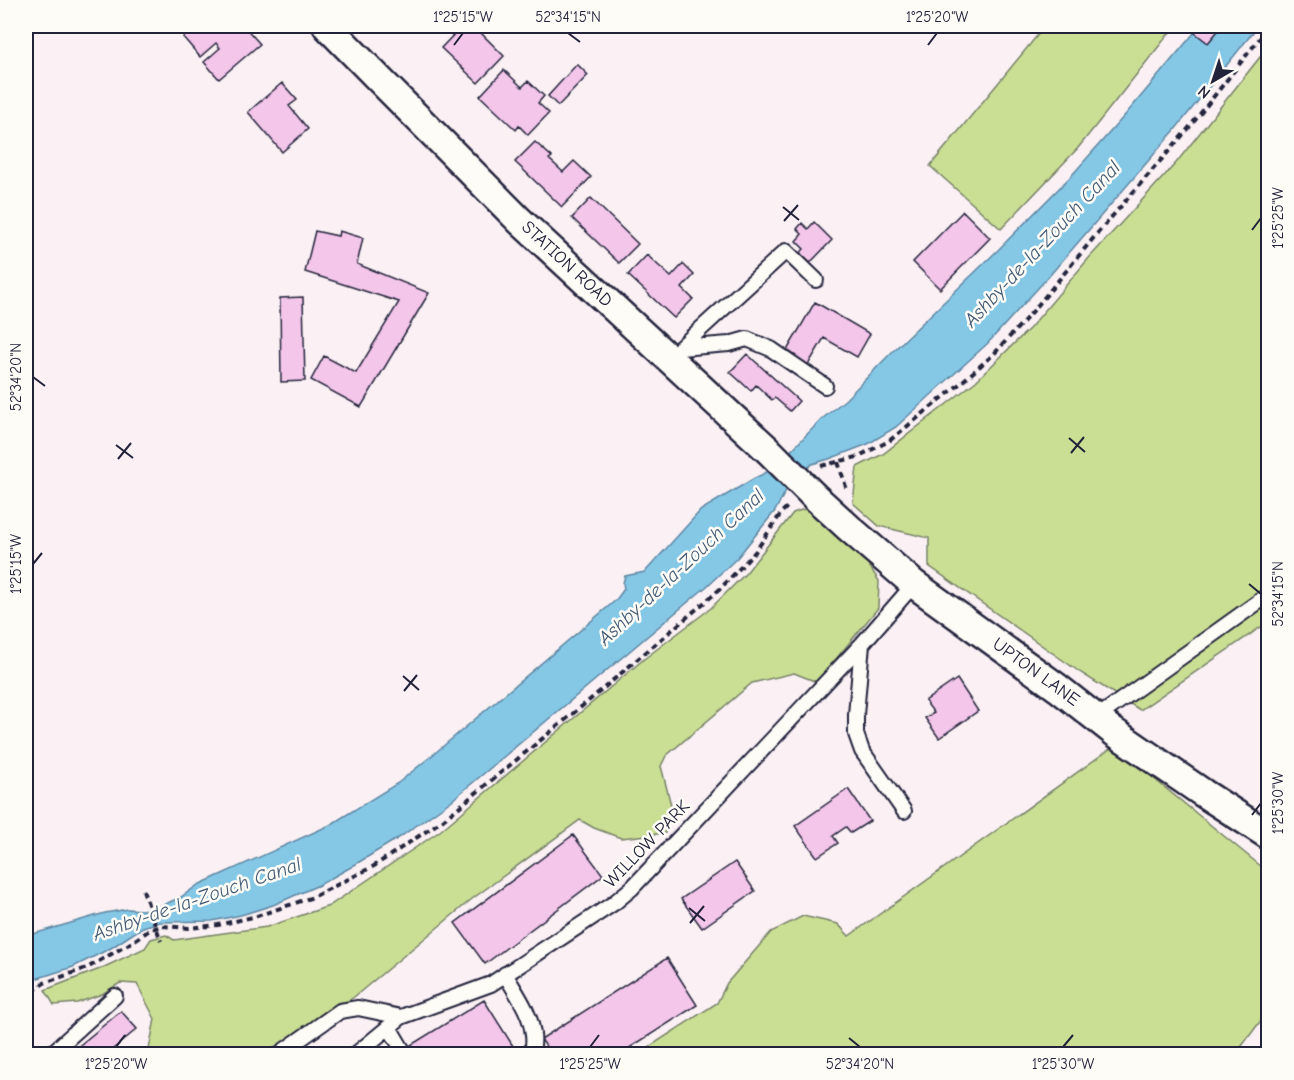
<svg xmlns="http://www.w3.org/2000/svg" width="1294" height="1080" viewBox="0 0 1294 1080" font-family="'Comic Neue',sans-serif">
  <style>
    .green { fill: #cbdf94; stroke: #768068; stroke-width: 1.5 }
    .water { fill: #85c8e6; stroke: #5d86a2; stroke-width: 1.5 }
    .building { fill: #f3c6ea; stroke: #22223b; stroke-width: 1.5 }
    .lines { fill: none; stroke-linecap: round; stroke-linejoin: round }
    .service-casing { stroke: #22223b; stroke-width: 18 }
    .minor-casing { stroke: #22223b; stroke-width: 32 }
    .path { stroke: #22223b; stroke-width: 4; stroke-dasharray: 6 4.5; stroke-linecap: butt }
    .service { stroke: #fdfcf7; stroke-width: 14 }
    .minor { stroke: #fdfcf7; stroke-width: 27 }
    .minor-bridge-casing { stroke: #22223b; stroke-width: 32; stroke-linecap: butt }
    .path-bridge { stroke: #22223b; stroke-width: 4; stroke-dasharray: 6 4.5; stroke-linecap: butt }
    .minor-bridge { stroke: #fdfcf7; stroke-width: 27 }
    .ticks { fill: none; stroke: #22223b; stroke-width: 2 }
    .labels { text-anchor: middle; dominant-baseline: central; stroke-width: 5; stroke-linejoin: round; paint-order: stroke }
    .street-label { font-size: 18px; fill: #22223b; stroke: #fdfcf7 }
    .water-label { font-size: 20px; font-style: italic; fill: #455c77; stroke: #fdfcf7 }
    .neatline { fill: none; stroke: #22223b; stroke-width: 2 }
    .ticks-label { font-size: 15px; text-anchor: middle; fill: #22223b }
  </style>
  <rect width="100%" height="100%" fill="#fbf1f4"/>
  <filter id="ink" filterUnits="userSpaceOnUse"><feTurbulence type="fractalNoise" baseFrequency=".0167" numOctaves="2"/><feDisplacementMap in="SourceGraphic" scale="12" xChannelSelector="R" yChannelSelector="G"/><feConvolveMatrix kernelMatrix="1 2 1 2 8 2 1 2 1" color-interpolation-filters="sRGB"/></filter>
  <g filter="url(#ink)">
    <path class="green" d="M 1045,26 L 1175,26 L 1078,148 L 1001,229 L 930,166 Z
      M 1268,47 L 1268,622 L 1140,710 L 1081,673 L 929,566 L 929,538 L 879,526 L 853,503 L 857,467 L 883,454 L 976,381 L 1030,328 L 1089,258 L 1176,163 Z
      M 804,509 L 820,518 L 864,558 L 879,581 L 878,608 L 817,682 L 794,673 L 752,683 L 666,756 L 661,766 L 671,805 L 665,833 L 621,838 L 594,828 L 580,820 L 472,899 L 354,997 L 270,1054 L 148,1054 L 155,1019 L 137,984 L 120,983 L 102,994 L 77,1003 L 54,1005 L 45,990 L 100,969 L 145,948 L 151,939 L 166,935 L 174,940 L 267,927 L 329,906 L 440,831 L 644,659 L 711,608 L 746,573 L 793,513 Z
      M 1114,746 L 1268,872 L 1268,1011 L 1236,1054 L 638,1054 L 717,1003 L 727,983 L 771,932 L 803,916 L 838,924 L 849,936 Z"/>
    <path class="water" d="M 1200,26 L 1258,26 L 1174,131 L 1050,275 L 988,343 L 896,427 L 868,444 L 829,459 L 812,464 L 789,485 L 775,511 L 737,558 L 706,587 L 451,801 L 400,837 L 351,867 L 319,885 L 273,905 L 241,915 L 212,921 L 160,922 L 143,927 L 111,948 L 73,967 L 26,982 L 26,936 L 105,913 L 128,909 L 142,910 L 161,906 L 181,897 L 198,885 L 330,825 L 398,783 L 435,753 L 616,600 L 624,589 L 623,583 L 625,576 L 645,572 L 701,510 L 753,479 L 773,469 L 822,419 L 846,399 L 891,353 L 998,250 L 1072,175 L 1126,114 Z"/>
    <path class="building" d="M 197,26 L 244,26 L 260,44 L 219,79 L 204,62 L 220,48 L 216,43 L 200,57 L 183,37 Z
      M 459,26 L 487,26 L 480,32 L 504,56 L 478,83 L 441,48 L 461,27 Z
      M 1195,26 L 1222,26 L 1208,43 L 1191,30 Z
      M 577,64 L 588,75 L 558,106 L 548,96 Z
      M 504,70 L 522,87 L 528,81 L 544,96 L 538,103 L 549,113 L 528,135 L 519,126 L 516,130 L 480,96 Z
      M 282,83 L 297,100 L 289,106 L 308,129 L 282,152 L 248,112 Z
      M 535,142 L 552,157 L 549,159 L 563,172 L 574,161 L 591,177 L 562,207 L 515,162 Z
      M 591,198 L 638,244 L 619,263 L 572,218 Z
      M 963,211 L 990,238 L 940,289 L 913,262 Z
      M 814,222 L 832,240 L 810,263 L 800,253 L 804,249 L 796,241 L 802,234 L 797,229 L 802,223 L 808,229 Z
      M 315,231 L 338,236 L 339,231 L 363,238 L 357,264 L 429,293 L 361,407 L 311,380 L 324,356 L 356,373 L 399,302 L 305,272 Z
      M 647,255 L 671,277 L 683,264 L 694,275 L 682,288 L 693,299 L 674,318 L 628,275 Z
      M 303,297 L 305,381 L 281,382 L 280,298 Z
      M 815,302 L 870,334 L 857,357 L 824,338 L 808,365 L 786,352 Z
      M 747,354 L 799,401 L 790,411 L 775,398 L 772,400 L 756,385 L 751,391 L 730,372 Z
      M 957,679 L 978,711 L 939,738 L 925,718 L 934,713 L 925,701 Z
      M 848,789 L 870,821 L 851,833 L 846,827 L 833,836 L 838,843 L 817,857 L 795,826 Z
      M 573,835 L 603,875 L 485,964 L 455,923 Z
      M 735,862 L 755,891 L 702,928 L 681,899 Z
      M 667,958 L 697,1005 L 620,1054 L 551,1054 L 541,1039 Z
      M 484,1000 L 513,1046 L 499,1054 L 417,1054 L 411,1045 Z
      M 121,1011 L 137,1029 L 107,1054 L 69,1054 Z"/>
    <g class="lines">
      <g class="service-casing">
        <path id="service" d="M 680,348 L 729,344 L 747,339 L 771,349 L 825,386
          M 669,358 L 786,251 L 816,280
          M 862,644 L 856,715 L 856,734 L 862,751 L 904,811
          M 1096,718 L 1268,595
          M 505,974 C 516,993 531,1013 533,1035 C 534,1041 533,1048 532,1054
          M 389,1027 L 405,1054
          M 51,1054 L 115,996
          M 279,1054 L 340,1011 L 358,1008 L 401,1017 L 491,984 L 614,903 L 632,888 L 862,644 L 914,584
          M 356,1054 L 401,1017"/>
      </g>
      <g class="minor-casing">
        <path id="minor" d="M 327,26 L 380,80 L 520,221 L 768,450
          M 814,496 L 849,528 L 914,584 L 1058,688 L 1114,732 L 1203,793 L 1268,835"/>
      </g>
      <path class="path" d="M 838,462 L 847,490
        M 821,466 L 857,457 L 889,441 L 956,387 L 994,354 L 1033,311 L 1096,235 L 1188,129 L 1268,28
        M 26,1000 L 35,990 L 44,983 L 87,968 L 129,944 L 151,929 L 163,926 L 189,928 L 218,925 L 257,916 L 313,897 L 374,866 L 443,820 L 592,698 L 719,590 L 755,552 L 782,512 L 788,506"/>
      <use href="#service" class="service"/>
      <use href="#minor" class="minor"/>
      <g class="minor-bridge-casing">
        <path id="minor-bridge" d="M 768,450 L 814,496"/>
      </g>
      <path class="path-bridge" d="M 143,890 L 161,941"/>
      <use href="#minor-bridge" class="minor-bridge"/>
    </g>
  </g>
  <path class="ticks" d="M 568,33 L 580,42M 454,45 L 463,33M 928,45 L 937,33M 783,207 L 799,220M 784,221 L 798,205M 1252,230 L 1261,218M 33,377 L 45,386M 1069,438 L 1085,452M 116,445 L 133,458M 1071,453 L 1084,437M 118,459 L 131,443M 33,564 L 42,553M 1249,584 L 1261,594M 403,676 L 419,690M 404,691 L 417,675M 1252,815 L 1261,803M 689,908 L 705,921M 690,923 L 704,906M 849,1038 L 860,1047M 116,1047 L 125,1035M 590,1047 L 599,1035M 1063,1047 L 1073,1035"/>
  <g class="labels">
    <g class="street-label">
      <text transform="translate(567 264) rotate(43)">STATION ROAD</text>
      <text transform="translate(1036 672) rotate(36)">UPTON LANE</text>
      <text transform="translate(647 844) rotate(-46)">WILLOW PARK</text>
    </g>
    <g class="water-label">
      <text transform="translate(1042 244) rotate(-47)">Ashby-de-la-Zouch Canal</text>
      <text transform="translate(681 567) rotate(-43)">Ashby-de-la-Zouch Canal</text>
      <text transform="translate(197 899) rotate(-19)">Ashby-de-la-Zouch Canal</text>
    </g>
  </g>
  <rect width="1294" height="1080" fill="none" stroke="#fdfcf7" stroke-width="66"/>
  <g transform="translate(1213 81) rotate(219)" stroke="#fdfcf7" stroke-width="4.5" paint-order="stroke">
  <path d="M0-4.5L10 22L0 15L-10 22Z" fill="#22223b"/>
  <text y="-9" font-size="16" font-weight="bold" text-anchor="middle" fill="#22223b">N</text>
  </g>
  <rect x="33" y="33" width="1228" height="1014" class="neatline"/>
  <g class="ticks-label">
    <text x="463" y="22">1°25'15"W</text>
    <text x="568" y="22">52°34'15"N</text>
    <text x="937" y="22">1°25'20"W</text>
    <text transform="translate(1278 218) rotate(-90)" y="5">1°25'25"W</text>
    <text transform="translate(16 377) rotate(-90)" y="5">52°34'20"N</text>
    <text transform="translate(16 564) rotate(-90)" y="5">1°25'15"W</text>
    <text transform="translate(1278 594) rotate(-90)" y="5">52°34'15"N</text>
    <text transform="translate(1278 803) rotate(-90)" y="5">1°25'30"W</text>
    <text x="116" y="1069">1°25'20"W</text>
    <text x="590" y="1069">1°25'25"W</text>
    <text x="860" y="1069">52°34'20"N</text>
    <text x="1063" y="1069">1°25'30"W</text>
  </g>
</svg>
